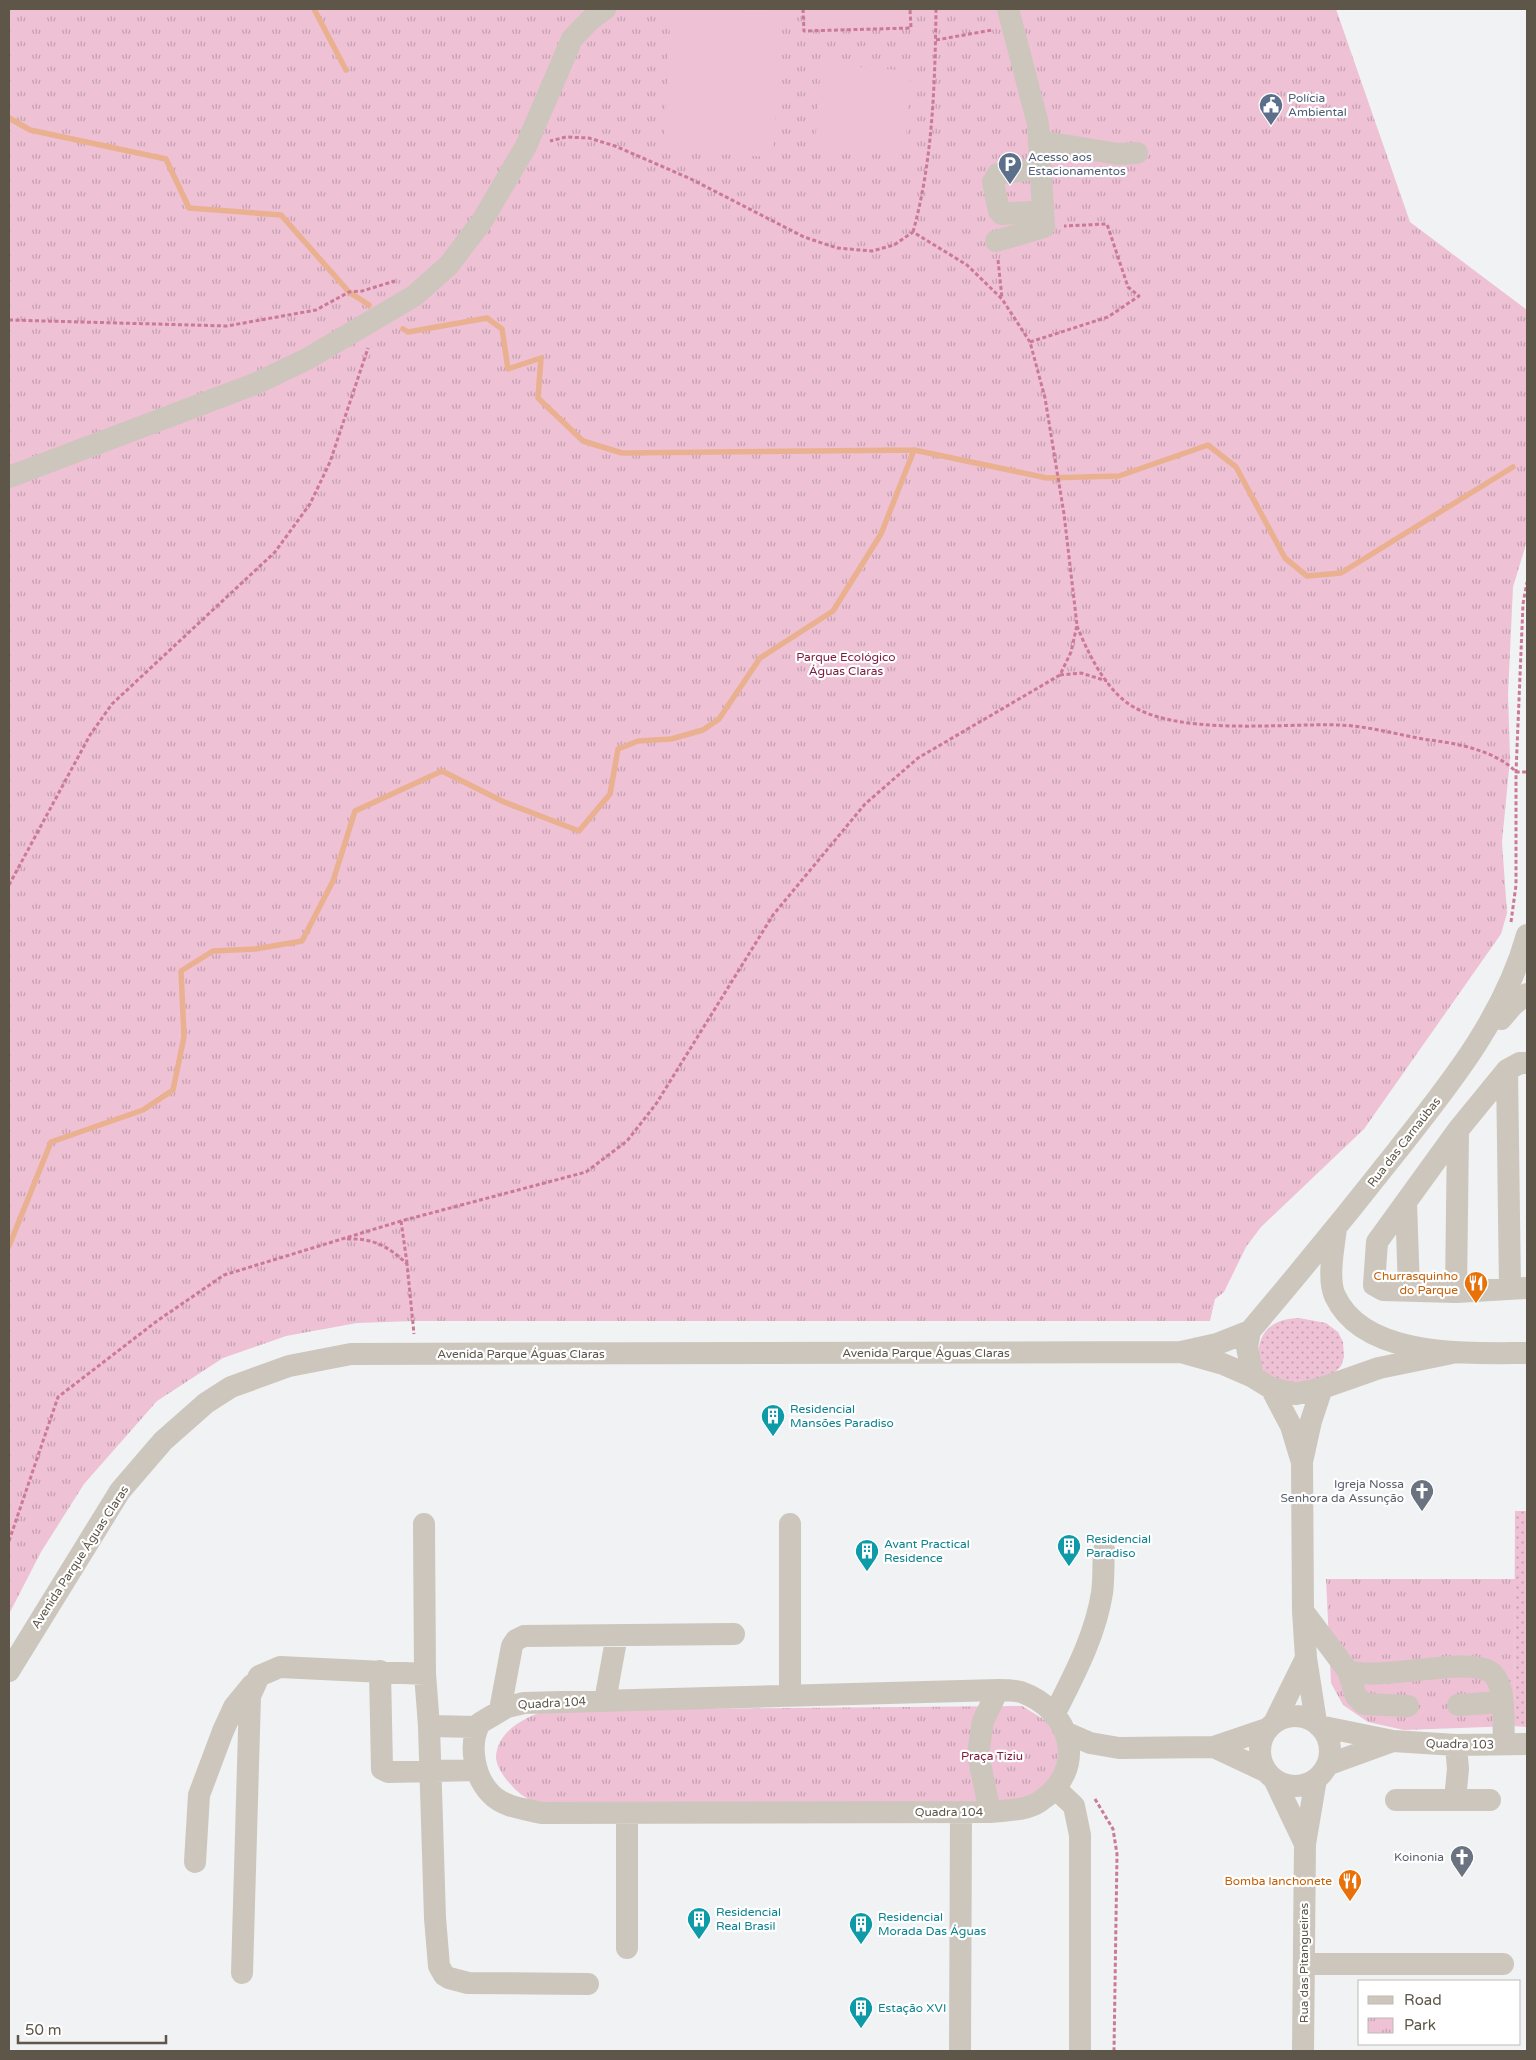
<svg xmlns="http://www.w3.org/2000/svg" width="1536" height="2060" viewBox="0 0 1536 2060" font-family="'Varela Round',sans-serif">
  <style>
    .grass { fill: url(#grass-dots) }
    .park { fill: url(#park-tufts) }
    .pitch { fill: #eec1d5 }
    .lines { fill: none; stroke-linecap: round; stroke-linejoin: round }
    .stream { stroke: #e9b190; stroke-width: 5.5 }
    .path { stroke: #cb7a95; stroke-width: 3; stroke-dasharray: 4 2.5; stroke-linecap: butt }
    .minor { stroke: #ccc6bd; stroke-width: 22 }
    .labels { text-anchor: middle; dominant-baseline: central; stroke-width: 4.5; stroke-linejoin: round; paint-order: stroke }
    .service-label { font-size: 12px; fill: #4e5e75; stroke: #fff; text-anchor: start }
    .park-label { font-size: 12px; fill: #7d1b3c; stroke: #fff }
    .street-label { font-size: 12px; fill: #5d5649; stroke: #fff }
    .food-label { font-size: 12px; fill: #c56008; stroke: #fff; text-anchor: end }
    .culture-label { font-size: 12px; fill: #0d838f; stroke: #fff; text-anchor: start }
    .worship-label { font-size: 12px; fill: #5b616d; stroke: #fff; text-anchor: end }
  </style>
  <defs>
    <pattern id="grass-dots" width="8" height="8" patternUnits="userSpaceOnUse" patternTransform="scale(1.25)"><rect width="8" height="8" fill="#eec1d5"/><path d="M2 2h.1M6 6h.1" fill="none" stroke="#c4a0af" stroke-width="1.8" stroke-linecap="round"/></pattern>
    <pattern id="park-tufts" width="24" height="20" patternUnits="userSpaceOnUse" patternTransform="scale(1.25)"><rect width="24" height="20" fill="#eec1d5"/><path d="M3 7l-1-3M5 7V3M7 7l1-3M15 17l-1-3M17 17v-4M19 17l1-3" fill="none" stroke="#c4a0af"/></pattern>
  </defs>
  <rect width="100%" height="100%" fill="#f0f2f3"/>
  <path class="grass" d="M 1299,1318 L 1326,1323 L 1338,1332 L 1343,1342 L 1344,1357 L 1341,1366 L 1332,1375 L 1294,1386 L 1267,1375 L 1258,1366 C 1256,1335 1268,1319 1299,1318 Z
    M 1515,1511 L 1527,1511 L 1527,1727 L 1514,1726 Z"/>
  <path class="park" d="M 9,9 L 1336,9 L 1410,222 L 1527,310 L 1527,541 L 1513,587 L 1508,694 L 1510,759 L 1502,842 L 1507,913 L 1501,934 L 1364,1129 L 1261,1227 L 1246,1247 L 1224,1292 L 1215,1299 L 1210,1321 L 413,1321 L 357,1323 L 286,1336 L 223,1358 L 157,1401 L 84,1484 L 41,1552 L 9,1614 Z
    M 1326,1579 L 1515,1579 L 1514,1726 L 1404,1730 L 1368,1722 L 1343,1705 L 1331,1683 Z
    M 1022,1706 L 1053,1725 L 1067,1750 L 1040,1799 L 996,1805 L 547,1803 C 541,1801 533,1801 528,1799 C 516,1793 496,1771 496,1757 C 497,1730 529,1714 551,1710 Z"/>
  <path class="pitch" d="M 671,9 L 781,15 L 773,157 L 663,151 Z
    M 808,9 L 907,9 L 907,25 L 808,28 Z
    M 821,64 L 911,71 L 905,153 L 815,146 Z"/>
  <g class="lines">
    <path class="stream" d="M 314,9 L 346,70
      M 9,118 L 30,130 L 166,159 L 189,208 L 281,215 L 349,292 L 369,305
      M 403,329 L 408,332 L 487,318 L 502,329 L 508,369 L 541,358 L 538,398 L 583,441 L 622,453 L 914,450
      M 9,1246 L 51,1142 L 143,1110 L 173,1090 L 184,1037 L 181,971 L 213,951 L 255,949 L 302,941 L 333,881 L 355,811 L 442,771 L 504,802 L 579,831 L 610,794 L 618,749 L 638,741 L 671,739 L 703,730 L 719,719 L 760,658 L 833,611 L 881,534 L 914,450 L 1047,478 L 1119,476 L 1208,445 L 1236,467 L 1285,558 L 1307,576 L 1341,573 L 1513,467"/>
    <path class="path" d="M 803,9 L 804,31 L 911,28 L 910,9
      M 936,40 L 992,30
      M 913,232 C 933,160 935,83 936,9
      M 998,260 L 1002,298
      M 9,320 L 227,326 L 316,310 L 349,292 L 362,291 L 395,281
      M 1030,342 L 1108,317 L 1139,296 L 1128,287 L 1107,224 L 1064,226
      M 1077,626 C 1088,653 1103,684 1126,702 C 1173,737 1280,723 1339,725 C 1369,726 1398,735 1429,740 C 1456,743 1497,751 1516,772 L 1527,772
      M 1060,675 L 1081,673 L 1107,681
      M 9,885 L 90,735 L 112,704 L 275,552 L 310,504 L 330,462 L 368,348
      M 1511,922 L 1516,885 L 1516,772 L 1523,604 L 1527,582
      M 401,1221 L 407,1263
      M 347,1239 C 373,1238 388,1246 407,1264 L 414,1334
      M 9,1541 L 58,1397 L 157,1321 L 224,1275 L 401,1221 L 586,1172 L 627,1141 L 656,1104 L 773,915 L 865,804 L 918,758 L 1060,675 L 1071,652 L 1077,625 L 1064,514 L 1045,398 L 1030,342 L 1002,299 L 967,265 L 913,232 L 894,245 L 872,251 L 837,248 L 804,237 L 691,179 L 615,146 L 589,138 L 566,137 L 550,141
      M 1095,1799 L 1113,1829 L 1117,1854 L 1114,2051"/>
    <path class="minor" d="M 1039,141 L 1118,154 L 1137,153
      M 1040,168 L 998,174 L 993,182 L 999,211 L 1002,214 L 1043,211
      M 996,241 L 1044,227 L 1038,124 L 1008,9
      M 9,477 L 257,383 L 307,359 L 414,296 L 449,265 L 482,221 L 526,146 L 572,39 L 590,20 L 605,9
      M 1501,1019 L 1513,1005 L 1527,994
      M 1527,1063 L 1520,1063 L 1507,1070 L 1458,1130 L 1377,1242 L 1374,1285 L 1383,1290 L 1456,1292 L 1527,1288
      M 1507,1070 L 1510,1289
      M 1406,1202 L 1409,1290
      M 1336,1228 C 1334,1246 1327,1279 1335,1296 C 1364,1359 1469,1353 1527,1353
      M 1456,1292 L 1458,1130
      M 1184,1353 L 1223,1364 L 1253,1377
      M 1452,1353 L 1379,1368 L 1322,1388 L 1296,1394 L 1271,1388 L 1253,1377 L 1247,1347 L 1250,1331 C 1300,1272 1349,1212 1397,1151 C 1449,1085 1504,1018 1527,935
      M 1271,1388 L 1291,1426 L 1301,1459
      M 424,1524 L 425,1674 L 429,1726 L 435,1918 L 439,1966 L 444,1975 L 449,1978 L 468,1983 L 588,1984
      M 790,1524 L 790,1695
      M 1303,1611 L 1348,1671 C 1385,1681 1463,1657 1489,1671 C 1495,1674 1498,1681 1500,1687 C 1505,1701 1503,1728 1504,1744
      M 9,1671 L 120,1491 L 163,1441 L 206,1403 L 231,1387 L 289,1366 L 351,1354 L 1181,1352 L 1217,1344 L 1250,1331
      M 380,1671 L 382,1769 L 388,1772 L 477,1770
      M 1348,1671 L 1356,1696 L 1364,1704 L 1408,1706
      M 998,1690 C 1005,1690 1014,1690 1021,1692 C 1072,1710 1089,1770 1039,1802 C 1025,1811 1006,1810 990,1812 L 542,1813 C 525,1809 503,1807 491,1794 C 474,1777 468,1744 480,1723 L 507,1707 L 524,1703 Z
      M 605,1701 L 617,1635
      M 1458,1705 L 1502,1702
      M 500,1710 L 512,1646 L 516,1640 L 524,1636 L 734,1634
      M 1054,1715 C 1074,1675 1095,1637 1102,1593 C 1104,1579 1103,1564 1104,1550
      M1260 1751a35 35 0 1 1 70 0a35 35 0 1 1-70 0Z
      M 1275,1721 L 1306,1658
      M 1316,1722 L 1306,1658 L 1303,1611 L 1302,1462 L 1311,1421 L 1322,1388
      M 429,1726 L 477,1727
      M 1319,1726 L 1393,1741 L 1456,1745 L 1527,1744
      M 1067,1733 L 1090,1743 L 1119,1748 L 1214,1747 L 1267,1729
      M 1214,1747 L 1265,1771
      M 1327,1765 L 1393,1741
      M 1274,1779 L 1305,1844
      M 1055,1788 L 1074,1806 L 1080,1835 L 1080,2051
      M 1455,1799 L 1458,1769 L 1456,1745
      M 1396,1800 L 1490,1800
      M 990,1812 L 978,1754 L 983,1721 L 998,1690
      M 627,1813 L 627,1948
      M 195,1862 L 199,1795 L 223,1731 L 234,1707 L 252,1685
      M 1304,1964 L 1503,1964
      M 242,1973 L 250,1696 L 259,1676 L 280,1667 L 425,1674
      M 960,2051 L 961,1812
      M 1303,2051 L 1305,1844 L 1316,1779"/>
  </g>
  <defs>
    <g id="civic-pin" transform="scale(1.25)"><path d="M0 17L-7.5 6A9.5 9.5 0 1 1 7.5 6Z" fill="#5c6f8a" stroke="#fff"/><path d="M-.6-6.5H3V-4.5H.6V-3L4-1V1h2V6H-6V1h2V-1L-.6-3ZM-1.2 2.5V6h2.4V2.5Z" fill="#fff"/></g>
    <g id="parking-pin" transform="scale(1.25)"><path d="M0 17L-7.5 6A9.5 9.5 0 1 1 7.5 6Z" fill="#5c6f8a" stroke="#fff"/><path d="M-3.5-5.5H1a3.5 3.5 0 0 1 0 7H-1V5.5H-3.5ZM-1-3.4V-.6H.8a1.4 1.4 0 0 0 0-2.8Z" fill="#fff"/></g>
    <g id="restaurant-pin" transform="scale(1.25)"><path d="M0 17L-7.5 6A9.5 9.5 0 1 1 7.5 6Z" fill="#e8710a" stroke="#fff"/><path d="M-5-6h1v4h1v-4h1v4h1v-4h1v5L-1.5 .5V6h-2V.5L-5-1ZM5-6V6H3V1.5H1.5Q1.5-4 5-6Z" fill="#fff"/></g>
    <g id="building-pin" transform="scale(1.25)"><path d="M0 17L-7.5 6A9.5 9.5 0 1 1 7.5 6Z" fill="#0f9aa8" stroke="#fff"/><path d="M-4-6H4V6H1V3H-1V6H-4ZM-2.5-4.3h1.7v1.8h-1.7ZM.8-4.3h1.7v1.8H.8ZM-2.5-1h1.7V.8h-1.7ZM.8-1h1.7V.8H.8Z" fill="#fff"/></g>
    <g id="church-pin" transform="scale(1.25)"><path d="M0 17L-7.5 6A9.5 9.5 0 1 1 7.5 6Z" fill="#6b7280" stroke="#fff"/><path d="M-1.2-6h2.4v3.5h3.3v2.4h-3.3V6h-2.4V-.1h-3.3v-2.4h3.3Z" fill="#fff"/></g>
  </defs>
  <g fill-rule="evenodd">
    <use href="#civic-pin" x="1271" y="105"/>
    <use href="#parking-pin" x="1010" y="164"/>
    <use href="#restaurant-pin" x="1476" y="1283"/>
    <use href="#building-pin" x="773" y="1416"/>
    <use href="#church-pin" x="1422" y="1491"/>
    <use href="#building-pin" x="1069" y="1546"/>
    <use href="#building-pin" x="867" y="1551"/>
    <use href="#church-pin" x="1462" y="1857"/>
    <use href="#restaurant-pin" x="1350" y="1881"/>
    <use href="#building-pin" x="699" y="1919"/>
    <use href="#building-pin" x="861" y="1924"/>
    <use href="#building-pin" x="861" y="2008"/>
  </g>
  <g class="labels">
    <g class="service-label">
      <text x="1288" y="98">Polícia<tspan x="1288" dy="14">Ambiental</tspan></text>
      <text x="1028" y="157">Acesso aos<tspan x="1028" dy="14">Estacionamentos</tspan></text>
    </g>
    <g class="park-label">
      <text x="846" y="657">Parque Ecológico<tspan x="846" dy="14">Águas Claras</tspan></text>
      <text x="992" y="1756">Praça Tiziu</text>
    </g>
    <g class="street-label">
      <text transform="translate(1404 1142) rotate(-52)">Rua das Carnaúbas</text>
      <text x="926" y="1353">Avenida Parque Águas Claras</text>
      <text x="521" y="1354">Avenida Parque Águas Claras</text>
      <text transform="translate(80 1557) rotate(-57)">Avenida Parque Águas Claras</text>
      <text transform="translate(552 1703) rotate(-3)">Quadra 104</text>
      <text transform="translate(1460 1744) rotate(1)">Quadra 103</text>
      <text x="949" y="1812">Quadra 104</text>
      <text transform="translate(1304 1963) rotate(-90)">Rua das Pitangueiras</text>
    </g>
    <g class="food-label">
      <text x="1458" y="1276">Churrasquinho<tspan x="1458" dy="14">do Parque</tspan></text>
      <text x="1332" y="1881">Bomba lanchonete</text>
    </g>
    <g class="culture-label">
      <text x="790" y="1409">Residencial<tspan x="790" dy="14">Mansões Paradiso</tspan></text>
      <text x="1086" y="1539">Residencial<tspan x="1086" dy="14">Paradiso</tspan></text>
      <text x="884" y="1544">Avant Practical<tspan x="884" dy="14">Residence</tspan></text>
      <text x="716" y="1912">Residencial<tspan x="716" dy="14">Real Brasil</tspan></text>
      <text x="878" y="1917">Residencial<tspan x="878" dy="14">Morada Das Águas</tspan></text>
      <text x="878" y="2008">Estação XVI</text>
    </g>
    <g class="worship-label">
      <text x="1404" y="1484">Igreja Nossa<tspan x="1404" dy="14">Senhora da Assunção</tspan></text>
      <text x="1444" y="1857">Koinonia</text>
    </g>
  </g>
  <rect width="1536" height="2060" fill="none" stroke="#5d5649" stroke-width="20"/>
  <rect x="1358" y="1980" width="162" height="65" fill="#ffffff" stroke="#bebbb6"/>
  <rect x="1368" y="1996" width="25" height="8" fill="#ccc6bd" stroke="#bebbb6"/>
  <text x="1404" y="2005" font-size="15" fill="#5d5649">Road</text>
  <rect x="1368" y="2018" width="25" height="15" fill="url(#park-tufts)" stroke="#bebbb6"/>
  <text x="1404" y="2030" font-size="15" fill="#5d5649">Park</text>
  <path d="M18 2035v8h148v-8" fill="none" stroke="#5d5649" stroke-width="2.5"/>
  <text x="25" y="2035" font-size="15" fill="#5d5649" stroke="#ffffff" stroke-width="4" paint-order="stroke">50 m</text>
</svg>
